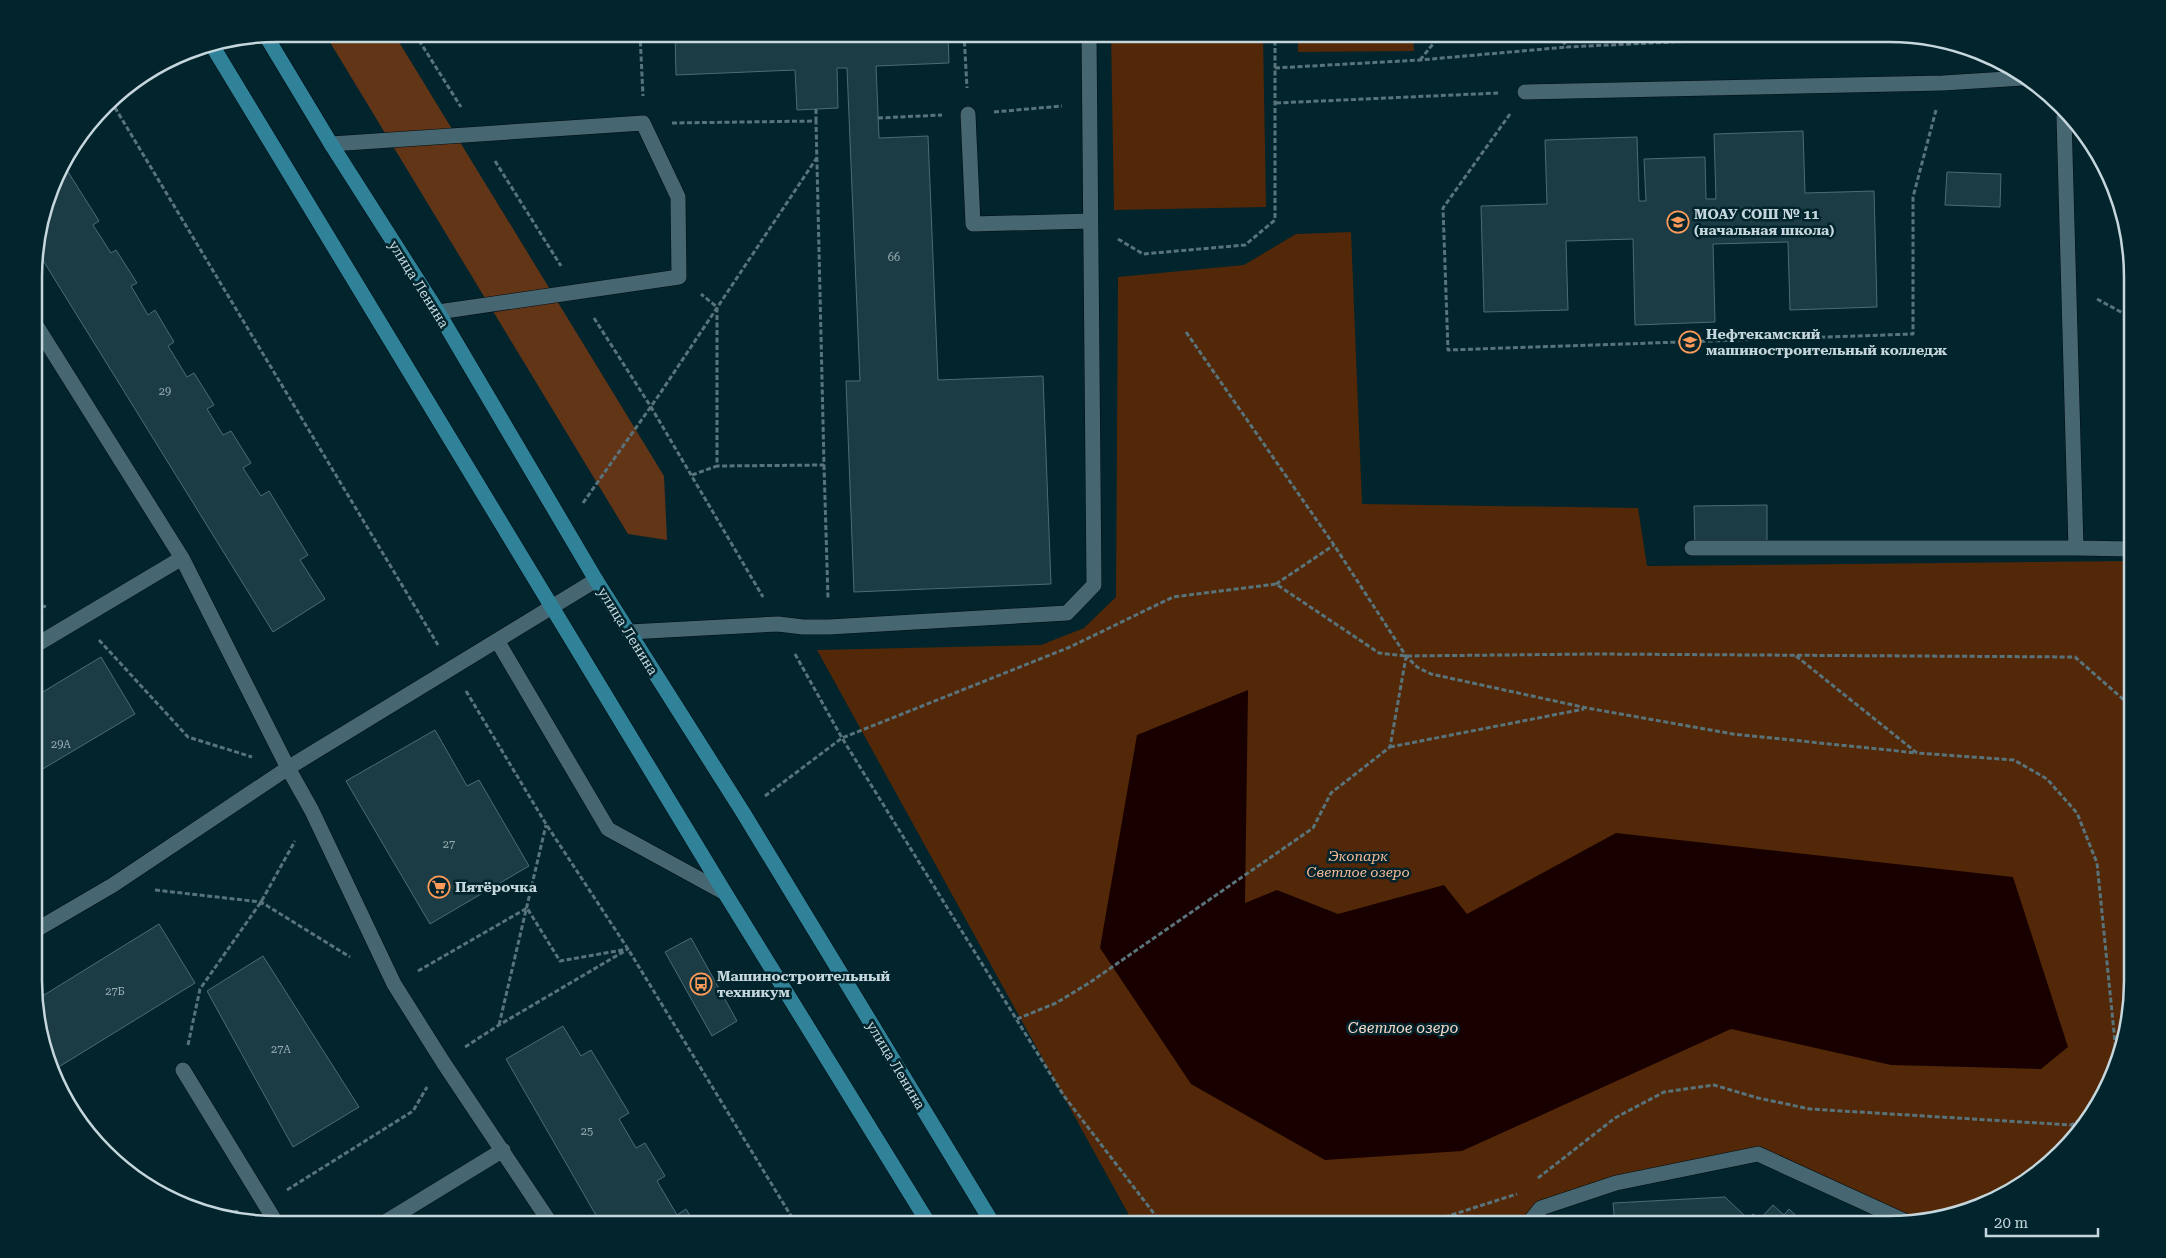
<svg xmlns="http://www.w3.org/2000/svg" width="2166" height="1258" viewBox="0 0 2166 1258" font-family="'Roboto Serif',serif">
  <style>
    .green { fill: #522808 }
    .forest { fill: #623517 }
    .water { fill: #190000 }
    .building { fill: #1c3c45; stroke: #4b6c77 }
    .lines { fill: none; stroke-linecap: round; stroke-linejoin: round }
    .minor-casing { stroke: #000c12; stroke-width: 16 }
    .major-casing { stroke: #000c12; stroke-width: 16 }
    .path { stroke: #59737b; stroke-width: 3; stroke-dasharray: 5 2.5; stroke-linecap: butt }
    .minor { stroke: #466771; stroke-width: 15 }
    .major { stroke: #2f8297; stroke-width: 15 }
    .labels { text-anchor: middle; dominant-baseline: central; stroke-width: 5; stroke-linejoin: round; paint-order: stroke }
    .number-label { font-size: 11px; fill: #9bb0b6 }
    .poi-label { font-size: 14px; font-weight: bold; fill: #c5d6dc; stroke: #02242d; text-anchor: start }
    .street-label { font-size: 14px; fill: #c5d6dc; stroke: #02242d }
    .park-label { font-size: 14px; font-style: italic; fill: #f8bc97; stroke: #02242d }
    .water-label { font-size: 15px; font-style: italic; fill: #f7d8c6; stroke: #02242d }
    .rim { fill: none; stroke: #c5d6dc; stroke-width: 2.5 }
  </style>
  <rect width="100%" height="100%" fill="#02242d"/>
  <path class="green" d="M 1111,34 L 1263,34 L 1266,207 L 1114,210 Z
    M 1298,34 L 1413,34 L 1414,51 L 1298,52 Z
    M 1351,232 L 1362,504 L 1638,508 L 1647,566 L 2132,561 L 2132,997 L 2124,1044 L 2099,1103 L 2061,1153 L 2011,1191 L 1952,1216 L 1909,1223 L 1758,1154 L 1541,1209 L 1547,1224 L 1134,1224 L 817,650 L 1041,645 L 1084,628 L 1116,597 L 1118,277 L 1244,265 L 1296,234 Z"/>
  <path class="forest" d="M 325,34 L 394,34 L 664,476 L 667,540 L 628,534 Z"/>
  <path class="water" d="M 1248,690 L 1245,903 L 1277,890 L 1338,914 L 1444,885 L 1467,914 L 1616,833 L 2013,877 L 2068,1047 L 2041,1069 L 1891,1065 L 1731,1029 L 1462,1151 L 1325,1160 L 1191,1084 L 1100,948 L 1137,735 Z"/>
  <path class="building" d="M 675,34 L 948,34 L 949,63 L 876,66 L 879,138 L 928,136 L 938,380 L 1043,376 L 1051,584 L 854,592 L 846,381 L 860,381 L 847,68 L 837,68 L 838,108 L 797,110 L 795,70 L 676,75 Z
    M 1803,131 L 1805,193 L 1874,191 L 1877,307 L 1790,310 L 1788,242 L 1713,244 L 1715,322 L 1635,325 L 1633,239 L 1566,241 L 1568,310 L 1484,312 L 1481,206 L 1547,204 L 1545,140 L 1637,137 L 1639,201 L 1646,201 L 1644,159 L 1705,157 L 1706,199 L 1716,199 L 1714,134 Z
    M 63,164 L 99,221 L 93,225 L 111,253 L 116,250 L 137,283 L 131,286 L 148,315 L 155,310 L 174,342 L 168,346 L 187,377 L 194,373 L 214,405 L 207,409 L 223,435 L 231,431 L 251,463 L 243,468 L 261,496 L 269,491 L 308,555 L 300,560 L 325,599 L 273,632 L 36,249 L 59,169 Z
    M 1947,172 L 2001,174 L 2000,207 L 1945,205 Z
    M 1767,505 L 1767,547 L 1695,547 L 1694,506 Z
    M 101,657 L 135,714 L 36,773 L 36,696 Z
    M 435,730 L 467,786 L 479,780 L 529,866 L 430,924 L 346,781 Z
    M 159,924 L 195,983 L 57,1068 L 36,1012 L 36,1000 Z
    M 691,938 L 737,1021 L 712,1036 L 665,952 Z
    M 263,956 L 359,1107 L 293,1147 L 207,991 Z
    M 563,1026 L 581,1056 L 591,1050 L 629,1113 L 619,1119 L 636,1148 L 645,1143 L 665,1176 L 657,1181 L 677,1215 L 686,1209 L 695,1224 L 601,1224 L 506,1059 Z
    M 1725,1197 L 1748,1219 L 1753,1214 L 1760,1219 L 1773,1205 L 1784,1215 L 1789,1209 L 1805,1224 L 1615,1224 L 1613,1203 Z"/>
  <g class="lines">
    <g class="minor-casing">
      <path id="minor" d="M 1525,92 L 1943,83 L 2023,78
        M 968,114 L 973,224 L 1090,221
        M 331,144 L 643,123 L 678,197 L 679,277 L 438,312
        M 36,325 L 182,558 L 288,768 L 596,580
        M 1692,548 L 2076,548 L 2064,117
        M 2076,548 L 2132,549
        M 629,632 L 778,624 L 803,627 L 829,627 L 1067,613 L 1094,585 L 1089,34
        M 498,642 L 608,829 L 725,893
        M 36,645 L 182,558
        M 36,930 L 113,885 L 288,768 L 312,811 L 394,984 L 443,1062 L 551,1224
        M 183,1070 L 277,1224
        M 382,1224 L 503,1150
        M 1528,1224 L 1541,1208 L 1616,1183 L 1758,1154 L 1909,1223"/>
    </g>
    <g class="major-casing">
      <path id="major" d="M 266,36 L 331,144 L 438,312 L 596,580 L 744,814 L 993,1224
        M 213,47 L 725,893 L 929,1224"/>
    </g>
    <path class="path" d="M 415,34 L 461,107
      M 640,34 L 643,96
      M 964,34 L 967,88
      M 1558,34 L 1567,47 L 1839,34
      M 1420,60 L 1441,34
      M 1275,68 L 1420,60 L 1567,47
      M 111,101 L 438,645
      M 1276,103 L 1498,93
      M 816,109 L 816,121
      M 994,112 L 1062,106
      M 1510,114 L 1443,208 L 1448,350 L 1913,334 L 1913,197 L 1936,110
      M 878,118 L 942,115
      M 672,123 L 816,121 L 824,465 L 717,466
      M 495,161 L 561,266
      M 1118,239 L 1143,254 L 1245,245 L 1275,220 L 1275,34
      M 2097,299 L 2132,318
      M 594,318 L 651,407 L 763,597
      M 1186,332 L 1334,545 L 1406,656 L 1417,667 L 1431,674 L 1587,708 L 1733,734 L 1917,753
      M 824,465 L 828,599
      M 692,475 L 717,466 L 717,307 L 701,294
      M 583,503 L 659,395 L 818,156
      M 1276,584 L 1334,545
      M 36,603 L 46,607
      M 99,640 L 188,737 L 252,757
      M 795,654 L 842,738 L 1064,1096 L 1162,1224
      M 1796,656 L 1917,753 L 2014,760 L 2047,779 L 2077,813 L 2097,863 L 2117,1062
      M 466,691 L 546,824 L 628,949 L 796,1224
      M 1390,747 L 1584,709
      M 765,796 L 842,738 L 1070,647 L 1173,597 L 1276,584 L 1379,653 L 1406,656 L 1595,654 L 2075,657 L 2132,707
      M 155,890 L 261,902 L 350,957
      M 418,971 L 527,908 L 560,961 L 628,949 L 499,1025 L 465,1047
      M 1017,1019 L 1056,1003 L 1089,983 L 1313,828 L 1331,793 L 1390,747 L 1406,657
      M 499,1025 L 546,825
      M 188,1045 L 200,989 L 261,902 L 295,841
      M 1538,1178 L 1615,1118 L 1664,1092 L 1714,1085 L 1758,1098 L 1810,1109 L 2071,1125 L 2091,1113 L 2100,1102
      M 287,1190 L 413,1111 L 427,1087
      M 219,1217 L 238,1211
      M 1423,1224 L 1517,1194"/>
    <use href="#minor" class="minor"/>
    <use href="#major" class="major"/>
  </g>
  <defs>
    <g id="school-ring" transform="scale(1.125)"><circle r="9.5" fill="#02242d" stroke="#fe9b59" stroke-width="1.5"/><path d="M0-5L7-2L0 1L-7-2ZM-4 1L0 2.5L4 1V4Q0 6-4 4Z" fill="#fe9b59"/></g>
    <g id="university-ring" transform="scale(1.125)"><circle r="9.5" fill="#02242d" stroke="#fe9b59" stroke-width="1.5"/><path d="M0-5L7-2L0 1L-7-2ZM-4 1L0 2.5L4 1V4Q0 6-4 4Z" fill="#fe9b59"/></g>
    <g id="supermarket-ring" transform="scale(1.125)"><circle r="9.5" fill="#02242d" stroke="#fe9b59" stroke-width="1.5"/><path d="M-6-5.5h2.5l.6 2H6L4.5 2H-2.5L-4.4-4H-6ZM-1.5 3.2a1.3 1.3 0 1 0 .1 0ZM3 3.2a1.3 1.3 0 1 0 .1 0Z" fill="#fe9b59"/></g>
    <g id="bus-ring" transform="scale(1.125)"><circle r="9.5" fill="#02242d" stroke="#fe9b59" stroke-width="1.5"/><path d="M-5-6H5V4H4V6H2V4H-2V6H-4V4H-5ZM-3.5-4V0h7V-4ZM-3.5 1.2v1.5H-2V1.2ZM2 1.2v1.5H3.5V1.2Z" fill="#fe9b59"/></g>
  </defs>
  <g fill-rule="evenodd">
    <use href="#school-ring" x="1678" y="222"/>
    <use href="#university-ring" x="1690" y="342"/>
    <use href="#supermarket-ring" x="439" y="887"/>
    <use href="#bus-ring" x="701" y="984"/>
  </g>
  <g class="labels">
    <g class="number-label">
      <text x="894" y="257">66</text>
      <text x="165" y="391">29</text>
      <text x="61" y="744">29А</text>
      <text x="449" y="844">27</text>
      <text x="115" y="991">27Б</text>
      <text x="281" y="1049">27А</text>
      <text x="587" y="1131">25</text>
    </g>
    <g class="poi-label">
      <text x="1694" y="214">МОАУ СОШ № 11<tspan x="1694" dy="16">(начальная школа)</tspan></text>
      <text x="1706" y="334">Нефтекамский<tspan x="1706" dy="16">машиностроительный колледж</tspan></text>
      <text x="455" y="887">Пятёрочка</text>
      <text x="717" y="976">Машиностроительный<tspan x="717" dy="16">техникум</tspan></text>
    </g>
    <g class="street-label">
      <text transform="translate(419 284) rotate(58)">улица Ленина</text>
      <text transform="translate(628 631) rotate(58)">улица Ленина</text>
      <text transform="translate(896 1065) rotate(59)">улица Ленина</text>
    </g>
    <g class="park-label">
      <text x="1358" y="856">Экопарк<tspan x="1358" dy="16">Светлое озеро</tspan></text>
    </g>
    <g class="water-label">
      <text x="1403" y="1028">Светлое озеро</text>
    </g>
  </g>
  <path d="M0 0H2166V1258H0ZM277 42H1889A235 235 0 0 1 2124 277V981A235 235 0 0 1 1889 1216H277A235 235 0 0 1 42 981V277A235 235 0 0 1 277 42Z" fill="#02242d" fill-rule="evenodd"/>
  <path class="rim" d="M277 42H1889A235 235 0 0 1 2124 277V981A235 235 0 0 1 1889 1216H277A235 235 0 0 1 42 981V277A235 235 0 0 1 277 42Z"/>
  <path d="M1986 1228v8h112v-8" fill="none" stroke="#c5d6dc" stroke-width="2.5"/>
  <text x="1994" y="1228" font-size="15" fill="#c5d6dc" stroke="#02242d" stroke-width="4" paint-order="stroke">20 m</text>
</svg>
